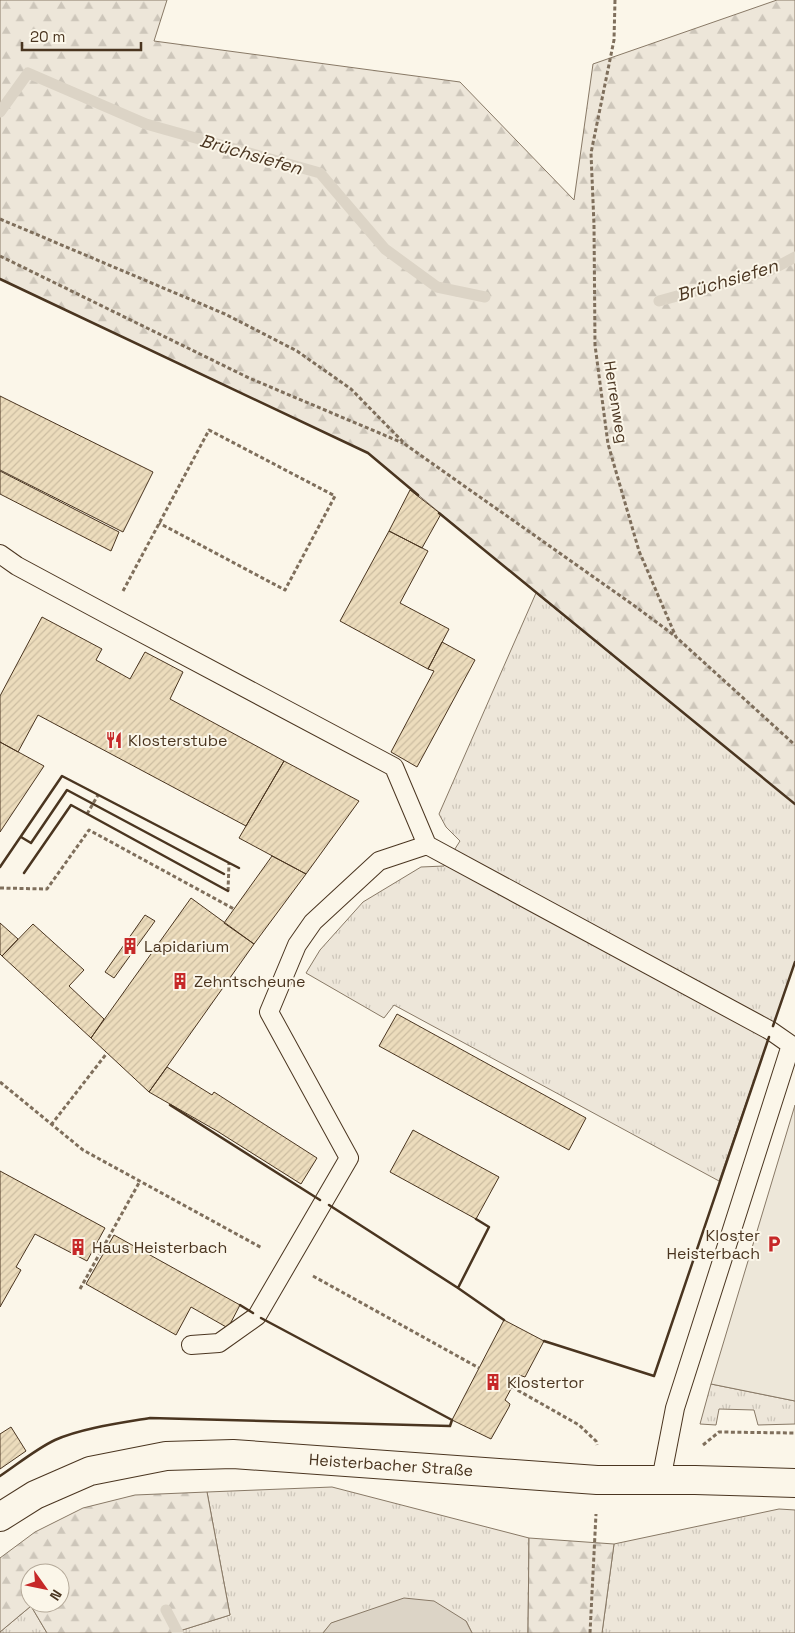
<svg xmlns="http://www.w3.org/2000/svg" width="795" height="1633" viewBox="0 0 795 1633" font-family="'Space Grotesk',sans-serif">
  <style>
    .grass { fill: url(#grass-tufts); stroke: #887966 }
    .forest { fill: url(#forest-firs); stroke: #887966; fill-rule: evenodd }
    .parking { fill: #ede7d9; stroke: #887966 }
    .water { fill: #dcd4c6; stroke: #887966 }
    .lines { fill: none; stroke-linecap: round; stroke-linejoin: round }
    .stream { stroke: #dcd4c6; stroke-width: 11 }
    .building { fill: url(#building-hatch); stroke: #4a3520 }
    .service-casing { stroke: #4a3520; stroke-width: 20 }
    .secondary-casing { stroke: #4a3520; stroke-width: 30 }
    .path { stroke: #7f6f5c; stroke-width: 3; stroke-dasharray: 4 2.5; stroke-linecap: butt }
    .service { stroke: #fbf6e9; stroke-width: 18 }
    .secondary { stroke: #fbf6e9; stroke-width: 28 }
    .wall { stroke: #4a3520; stroke-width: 2.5 }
    .labels { text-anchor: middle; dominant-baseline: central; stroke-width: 4; stroke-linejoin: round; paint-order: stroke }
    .street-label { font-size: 16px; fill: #4a3520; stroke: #fbf6e9 }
    .poi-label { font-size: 16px; fill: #4a3520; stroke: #fbf6e9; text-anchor: start }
    .water-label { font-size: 18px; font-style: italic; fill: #4a3520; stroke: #fbf6e9 }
  </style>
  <defs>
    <pattern id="grass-tufts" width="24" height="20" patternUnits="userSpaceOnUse" patternTransform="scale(1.25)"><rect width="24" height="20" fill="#ede6d9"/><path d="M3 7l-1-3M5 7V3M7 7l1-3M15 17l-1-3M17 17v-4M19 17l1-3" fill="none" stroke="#cdc6ba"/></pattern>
    <pattern id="forest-firs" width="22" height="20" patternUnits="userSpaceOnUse" patternTransform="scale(1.25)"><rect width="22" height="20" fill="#ede6d9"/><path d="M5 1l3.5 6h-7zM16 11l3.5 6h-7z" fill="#cdc6ba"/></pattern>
    <pattern id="building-hatch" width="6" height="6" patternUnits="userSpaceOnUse" patternTransform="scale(1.25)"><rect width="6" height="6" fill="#ecdcbc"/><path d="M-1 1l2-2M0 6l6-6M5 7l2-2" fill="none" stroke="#ccbda1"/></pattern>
  </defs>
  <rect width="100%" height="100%" fill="#fbf6e9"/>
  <path class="grass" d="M 536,593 L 795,804 L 795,962 L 719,1181 L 394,1005 L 384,1018 L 306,973 L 320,950 L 363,902 L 421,867 L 444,866 L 460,841 L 446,827 L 439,814 Z
    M 711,1384 L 795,1401 L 795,1424 L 758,1425 L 754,1410 L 719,1409 L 716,1425 L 700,1424 Z
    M 332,1487 L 529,1538 L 528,1633 L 472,1633 L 466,1621 L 367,1612 L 332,1623 L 323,1633 L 173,1633 L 230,1615 L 207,1492 Z
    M 779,1509 L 795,1510 L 795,1633 L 602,1633 L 614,1544 Z
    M 31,1606 L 47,1633 L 0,1633 L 0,1632 Z"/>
  <path class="forest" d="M 0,0 L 167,0 L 154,41 L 460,82 L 574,200 L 593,64 L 777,0 L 795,0 L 795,804 L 536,593 L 368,453 L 0,279 Z
    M 207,1492 L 230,1615 L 173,1633 L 47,1633 L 31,1606 L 0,1632 L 0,1558 L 35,1532 L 83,1508 L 135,1495 ZM 30,1573 L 60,1573 L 60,1603 L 30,1603 Z
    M 529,1538 L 614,1544 L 602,1633 L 528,1633 Z"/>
  <path class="parking" d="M 795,1105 L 795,1401 L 711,1384 Z"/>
  <path class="water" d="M 404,1598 L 434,1601 L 466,1621 L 472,1633 L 323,1633 L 331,1623 Z"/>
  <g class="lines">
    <path class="stream" d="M 0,112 L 28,73 L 146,124 L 320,173 L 385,249 L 437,287 L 485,297
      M 659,301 L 771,270 L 795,257
      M 166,1610 L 178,1633"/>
  </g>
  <path class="building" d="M 0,396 L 153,472 L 123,532 L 0,470 Z
    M 0,471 L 119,532 L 111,551 L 0,494 Z
    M 410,490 L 441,514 L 422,548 L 389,531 Z
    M 389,531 L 428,551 L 400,603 L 449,629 L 428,669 L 340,621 Z
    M 42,617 L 102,649 L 96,660 L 130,679 L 145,652 L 183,672 L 170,699 L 284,761 L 246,826 L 38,715 L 18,752 L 0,742 L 0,696 Z
    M 442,642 L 475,660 L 417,767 L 391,752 L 434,671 L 428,669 Z
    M 0,742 L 44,766 L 0,832 Z
    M 284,761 L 359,801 L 306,874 L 239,838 Z
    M 272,856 L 306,874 L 254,944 L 224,923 Z
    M 191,898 L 254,944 L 149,1092 L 91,1038 Z
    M 145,915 L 155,921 L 114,978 L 105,972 Z
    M 0,923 L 18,939 L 2,956 L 0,954 Z
    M 33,924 L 84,970 L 69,986 L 104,1019 L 91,1038 L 2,956 Z
    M 397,1014 L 586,1118 L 569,1150 L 379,1046 Z
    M 167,1067 L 212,1095 L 214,1092 L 317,1158 L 301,1184 L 217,1131 L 149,1092 Z
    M 413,1130 L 499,1177 L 476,1219 L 390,1172 Z
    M 0,1171 L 105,1228 L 87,1261 L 35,1234 L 16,1267 L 21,1270 L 0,1307 Z
    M 114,1235 L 240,1305 L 228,1328 L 191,1307 L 176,1335 L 86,1284 Z
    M 504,1320 L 544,1341 L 525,1377 L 519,1375 L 512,1387 L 505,1400 L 510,1404 L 509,1407 L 491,1439 L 452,1420 Z
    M 11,1427 L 26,1451 L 0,1469 L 0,1434 Z"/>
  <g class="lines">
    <g class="service-casing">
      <path id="service" d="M 0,554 L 17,566 L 110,616 L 394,767 L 427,845 L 771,1031 L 791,1045 L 675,1408 L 661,1480
        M 191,1345 L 219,1343 L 257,1316 L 349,1158 L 269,1012 L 297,945 L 313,922 L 379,861 L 427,845"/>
    </g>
    <g class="secondary-casing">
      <path id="secondary" d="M 0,1517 L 35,1495 L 90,1471 L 166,1456 L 233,1454 L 597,1480 L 695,1480 L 795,1483"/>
    </g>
    <path class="path" d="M 615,0 L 614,40 L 591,153 L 594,225 L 595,345 L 608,444 L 639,551 L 676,637 L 795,745
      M 0,219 L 225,314 L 297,351 L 351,389 L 406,445 L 632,604 L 675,636
      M 0,256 L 249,378 L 403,443
      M 123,591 L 209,430 L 335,496 L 285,590 L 159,523
      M 87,814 L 98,795
      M 0,888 L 47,889 L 89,830 L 234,909
      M 228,891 L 229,863
      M 0,1082 L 83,1150 L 262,1248
      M 51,1125 L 107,1053
      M 313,1276 L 479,1368
      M 80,1289 L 140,1181
      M 512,1387 L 579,1425 L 596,1441 L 597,1445
      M 703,1445 L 719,1432 L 795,1433
      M 590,1633 L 596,1514"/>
    <use href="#service" class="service"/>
    <use href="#secondary" class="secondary"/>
    <path class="wall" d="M 0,279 L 368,453 L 418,495
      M 439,513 L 795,804
      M 21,837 L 31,843 L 67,790 L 224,874
      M 0,867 L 62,776 L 239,868
      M 24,873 L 71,805 L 228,891
      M 773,1026 L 795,962
      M 170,1105 L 320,1200
      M 329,1205 L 458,1288 L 489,1227 L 476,1219
      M 458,1288 L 504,1320
      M 240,1305 L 253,1313
      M 544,1341 L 654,1376 L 769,1037
      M 0,1476 C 18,1464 36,1449 55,1440 C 82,1428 121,1423 150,1418 L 450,1426 L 452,1420 L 261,1318"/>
  </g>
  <defs>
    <g id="restaurant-bare" transform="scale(1.35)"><path d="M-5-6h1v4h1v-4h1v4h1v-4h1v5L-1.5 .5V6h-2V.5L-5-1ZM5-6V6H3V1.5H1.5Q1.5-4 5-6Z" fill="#c62828" stroke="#fbf6e9" stroke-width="2.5" paint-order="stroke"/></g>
    <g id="building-bare" transform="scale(1.35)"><path d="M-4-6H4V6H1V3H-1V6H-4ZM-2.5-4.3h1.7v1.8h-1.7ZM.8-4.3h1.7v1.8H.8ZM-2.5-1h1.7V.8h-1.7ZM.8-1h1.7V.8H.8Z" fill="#c62828" stroke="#fbf6e9" stroke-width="2.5" paint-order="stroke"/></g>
    <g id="parking-bare" transform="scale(1.35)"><path d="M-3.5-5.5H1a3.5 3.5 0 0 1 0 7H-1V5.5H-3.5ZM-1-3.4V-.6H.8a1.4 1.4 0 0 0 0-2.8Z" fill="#c62828" stroke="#fbf6e9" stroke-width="2.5" paint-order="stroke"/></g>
  </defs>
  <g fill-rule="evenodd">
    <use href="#restaurant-bare" x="114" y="740"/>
    <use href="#building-bare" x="130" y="946"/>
    <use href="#building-bare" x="180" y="981"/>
    <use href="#parking-bare" x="774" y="1244"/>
    <use href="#building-bare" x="78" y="1247"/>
    <use href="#building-bare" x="493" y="1382"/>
  </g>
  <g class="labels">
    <g class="street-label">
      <text transform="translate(616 402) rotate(81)">Herrenweg</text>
      <text transform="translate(391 1465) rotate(4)">Heisterbacher Straße</text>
    </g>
    <g class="poi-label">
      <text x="128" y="740">Klosterstube</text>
      <text x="144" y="946">Lapidarium</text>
      <text x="194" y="981">Zehntscheune</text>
      <text x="760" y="1235" text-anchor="end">Kloster<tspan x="760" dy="18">Heisterbach</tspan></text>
      <text x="92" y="1247">Haus Heisterbach</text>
      <text x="507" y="1382">Klostertor</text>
    </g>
    <g class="water-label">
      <text transform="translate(251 154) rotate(16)">Brüchsiefen</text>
      <text transform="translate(727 280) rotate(-17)">Brüchsiefen</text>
    </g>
  </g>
  <g transform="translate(45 1588) rotate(123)"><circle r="24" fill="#fbf6e9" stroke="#b4a999"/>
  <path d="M0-4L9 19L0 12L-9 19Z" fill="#c62828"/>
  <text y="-8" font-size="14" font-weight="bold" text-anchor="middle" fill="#4a3520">N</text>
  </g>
  <path d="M22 42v8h119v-8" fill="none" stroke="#4a3520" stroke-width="2.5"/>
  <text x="30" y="42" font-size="15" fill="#4a3520" stroke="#fbf6e9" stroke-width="4" paint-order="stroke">20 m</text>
</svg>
